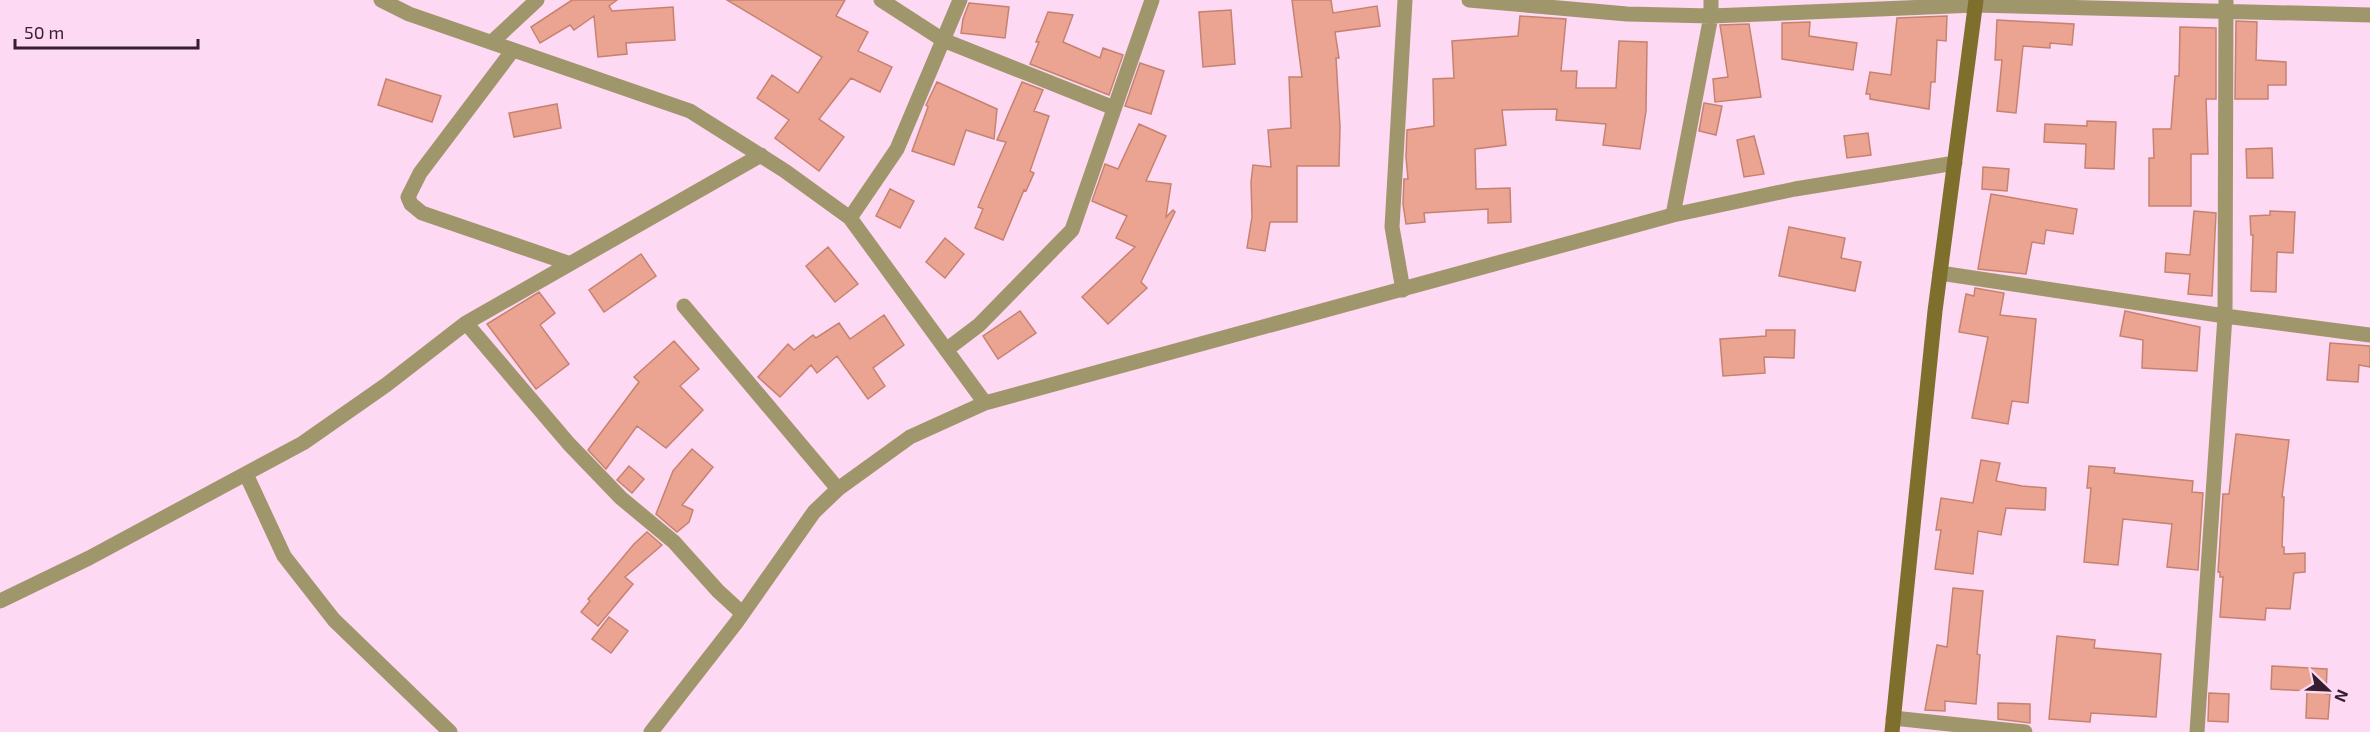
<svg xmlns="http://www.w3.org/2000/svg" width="2370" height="732" viewBox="0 0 2370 732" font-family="'Exo 2',sans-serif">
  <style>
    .building { fill: #eba491; stroke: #c68270; stroke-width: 1.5 }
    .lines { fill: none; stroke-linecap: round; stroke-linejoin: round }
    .street { stroke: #a0966c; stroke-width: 15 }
    .secondary { stroke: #7e6f2c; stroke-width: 15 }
  </style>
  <rect width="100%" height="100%" fill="#fed9f3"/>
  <path class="building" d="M 572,0 L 617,0 L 609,6 L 612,11 L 673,7 L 675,40 L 626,43 L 627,54 L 598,57 L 594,16 L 574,30 L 570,25 L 540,43 L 531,27 Z
    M 727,0 L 845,0 L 836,16 L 868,32 L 858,51 L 892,67 L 880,92 L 851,78 L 819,119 L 844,137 L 819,171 L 775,138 L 789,120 L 757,98 L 772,75 L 798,93 L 822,57 Z
    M 1292,0 L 1331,0 L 1333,13 L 1377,6 L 1380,26 L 1335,32 L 1339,58 L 1336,58 L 1340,127 L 1339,166 L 1297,166 L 1297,222 L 1270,222 L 1265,251 L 1247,248 L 1252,217 L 1251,182 L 1253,165 L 1271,167 L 1268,130 L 1291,128 L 1289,77 L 1302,77 Z
    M 969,3 L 1009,7 L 1005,38 L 961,33 L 963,19 Z
    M 1231,10 L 1235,64 L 1203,67 L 1199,12 Z
    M 1048,12 L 1073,15 L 1063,42 L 1100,58 L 1103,48 L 1123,55 L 1109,95 L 1030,64 L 1039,42 L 1036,42 Z
    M 1520,16 L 1566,19 L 1561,71 L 1577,71 L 1576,88 L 1616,88 L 1619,41 L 1647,42 L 1646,111 L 1640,149 L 1603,145 L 1606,124 L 1556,120 L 1557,109 L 1502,110 L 1506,145 L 1475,149 L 1476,189 L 1510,188 L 1511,222 L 1488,223 L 1488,209 L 1424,213 L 1425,222 L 1406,224 L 1403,204 L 1404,179 L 1408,179 L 1406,157 L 1407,130 L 1434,126 L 1433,79 L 1454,78 L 1452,41 L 1518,36 Z
    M 1947,16 L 1946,41 L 1937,40 L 1935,82 L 1931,82 L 1929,109 L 1870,99 L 1870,94 L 1866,94 L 1870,72 L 1891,75 L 1897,18 Z
    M 1997,20 L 2074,24 L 2072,45 L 2050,43 L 2050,48 L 2023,46 L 2016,113 L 1997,111 L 2002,60 L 1995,60 Z
    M 2236,21 L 2257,22 L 2256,60 L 2286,62 L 2286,85 L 2268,85 L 2268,99 L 2235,99 Z
    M 1810,22 L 1809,36 L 1857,43 L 1853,70 L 1782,59 L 1782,23 Z
    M 1749,24 L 1761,97 L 1715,102 L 1713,79 L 1728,77 L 1720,25 Z
    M 2180,27 L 2216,28 L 2216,99 L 2206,99 L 2208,154 L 2191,154 L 2191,206 L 2149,206 L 2149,158 L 2154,158 L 2153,129 L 2171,129 L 2175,76 L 2179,76 Z
    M 1140,63 L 1164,71 L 1151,114 L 1125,106 Z
    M 386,79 L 441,96 L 432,122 L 378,105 Z
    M 937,82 L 997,109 L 994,139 L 966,130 L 954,165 L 912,151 L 928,107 L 926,105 Z
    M 1022,82 L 1043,90 L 1034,111 L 1049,116 L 1030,171 L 1034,173 L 1026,191 L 1024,190 L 1003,240 L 975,228 L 983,209 L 978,207 L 1006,142 L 997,140 Z
    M 1704,103 L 1722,106 L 1716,135 L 1699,131 Z
    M 557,104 L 561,128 L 514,137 L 509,113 Z
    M 2087,121 L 2116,122 L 2114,169 L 2085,168 L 2086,144 L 2044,142 L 2045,124 L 2087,126 Z
    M 1139,124 L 1166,136 L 1146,181 L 1171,184 L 1166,217 L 1173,210 L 1175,212 L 1141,282 L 1147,288 L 1108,324 L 1082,297 L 1135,247 L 1116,238 L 1127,216 L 1092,201 L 1105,164 L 1118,169 Z
    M 1868,133 L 1871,155 L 1847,158 L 1844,136 Z
    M 1754,136 L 1764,174 L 1744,177 L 1737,140 Z
    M 2272,148 L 2273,178 L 2247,178 L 2246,149 Z
    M 1983,167 L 2009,169 L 2007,191 L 1982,189 Z
    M 890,189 L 914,201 L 900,228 L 876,216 Z
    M 1991,194 L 2077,209 L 2073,234 L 2046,230 L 2044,244 L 2032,242 L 2026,274 L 1978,269 Z
    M 2194,211 L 2216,213 L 2212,296 L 2188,294 L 2190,274 L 2165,272 L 2166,253 L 2190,255 Z
    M 2270,211 L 2295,212 L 2293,253 L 2277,252 L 2276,292 L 2251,291 L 2253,235 L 2251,235 L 2250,216 L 2270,215 Z
    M 1789,227 L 1845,238 L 1841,258 L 1861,262 L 1855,291 L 1779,276 Z
    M 945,238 L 964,254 L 945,278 L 926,262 Z
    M 828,247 L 858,284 L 835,302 L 806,266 Z
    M 641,254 L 656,276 L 604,312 L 589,290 Z
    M 1975,288 L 2004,293 L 2000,315 L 2036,319 L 2028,403 L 2012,401 L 2008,424 L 1972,418 L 1988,337 L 1959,332 L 1966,294 L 1974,296 Z
    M 539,292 L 555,313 L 540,325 L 569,364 L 536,389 L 487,324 Z
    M 1020,311 L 1036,333 L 998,359 L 983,336 Z
    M 2125,311 L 2200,327 L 2197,371 L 2142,368 L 2143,340 L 2120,336 Z
    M 884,315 L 904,345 L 873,368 L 885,386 L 868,399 L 837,356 L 817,373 L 811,365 L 780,397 L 758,377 L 788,344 L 794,350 L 813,335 L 816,338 L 839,323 L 850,339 Z
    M 1766,330 L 1795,330 L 1794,358 L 1764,357 L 1765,373 L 1723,376 L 1720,339 L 1766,336 Z
    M 674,341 L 699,369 L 680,386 L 703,410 L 666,448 L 637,426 L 606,469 L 588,450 L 639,382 L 634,377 Z
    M 2330,343 L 2370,346 L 2370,367 L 2359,365 L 2358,382 L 2327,380 Z
    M 2236,434 L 2289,440 L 2282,497 L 2284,497 L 2282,547 L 2284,547 L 2284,554 L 2305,553 L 2305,572 L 2294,573 L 2290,609 L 2266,608 L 2265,620 L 2220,617 L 2223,577 L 2220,577 L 2220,572 L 2218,572 L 2223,494 L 2229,494 Z
    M 692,449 L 713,467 L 682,505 L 693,510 L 689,522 L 677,532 L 656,514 L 673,471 Z
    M 1981,460 L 2000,463 L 1996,481 L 2022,486 L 2046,488 L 2045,510 L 2006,508 L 2001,535 L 1978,531 L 1973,574 L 1935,569 L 1941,530 L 1936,530 L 1941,498 L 1973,503 Z
    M 629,466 L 644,479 L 632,493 L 617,480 Z
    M 2089,466 L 2115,468 L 2114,473 L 2193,481 L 2192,492 L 2203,493 L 2198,570 L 2167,567 L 2172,524 L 2123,519 L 2118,565 L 2084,562 L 2091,488 L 2087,488 Z
    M 647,532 L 662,545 L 625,577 L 633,584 L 598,626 L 581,612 L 590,601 L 588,599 L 634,544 Z
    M 1953,588 L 1983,591 L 1977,654 L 1980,655 L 1976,704 L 1945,701 L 1945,711 L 1925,710 L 1937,645 L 1947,647 Z
    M 609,617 L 628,631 L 611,653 L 592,639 Z
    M 2057,636 L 2095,640 L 2094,648 L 2161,654 L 2156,717 L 2091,713 L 2090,722 L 2049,719 Z
    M 2272,666 L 2327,669 L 2326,694 L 2330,694 L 2328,719 L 2306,718 L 2307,691 L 2271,689 Z
    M 2209,693 L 2229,694 L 2228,722 L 2208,721 Z
    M 1998,703 L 2030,704 L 2030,723 L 1998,719 Z"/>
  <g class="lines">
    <path class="street" d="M 381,0 L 409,14 L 690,111 L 785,171 L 850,218 L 985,403
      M 881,0 L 943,40 L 1114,108
      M 1469,0 L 1627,14 L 1711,16 L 1976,5 L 2370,15
      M 492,42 L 537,0
      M 513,50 L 420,173 L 408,197 L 411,204 L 422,213 L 568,263
      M 1673,215 L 1711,16 L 1711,0
      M 850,218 L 897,149 L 960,0
      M 1940,273 L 2225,316 L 2370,335
      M 1403,290 L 1392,227 L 1405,0
      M 684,306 L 838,489
      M 466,323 L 569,444 L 621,498 L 674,542 L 718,591 L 742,613
      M 946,350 L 979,325 L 1072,230 L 1152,0
      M 246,474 L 284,556 L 334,620 L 450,732
      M 0,601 L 89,558 L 303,443 L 386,385 L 466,323 L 761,155
      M 1893,718 L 2025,732
      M 651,732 L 736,623 L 814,512 L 838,489 L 910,437 L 985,403 L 1673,215 L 1795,189 L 1955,163
      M 2197,732 L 2225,316 L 2226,0"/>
    <path class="secondary" d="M 1892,732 L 1935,311 L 1976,0"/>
  </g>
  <g transform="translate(2328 690) rotate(113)" stroke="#fed9f3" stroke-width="4.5" paint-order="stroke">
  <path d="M0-4.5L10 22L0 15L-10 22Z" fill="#341e2f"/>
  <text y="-9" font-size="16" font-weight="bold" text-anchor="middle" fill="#341e2f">N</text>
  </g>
  <path d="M15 39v9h183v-9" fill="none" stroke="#341e2f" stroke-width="3"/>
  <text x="24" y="39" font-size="18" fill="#341e2f" stroke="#fed9f3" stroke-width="4.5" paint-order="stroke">50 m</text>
</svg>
